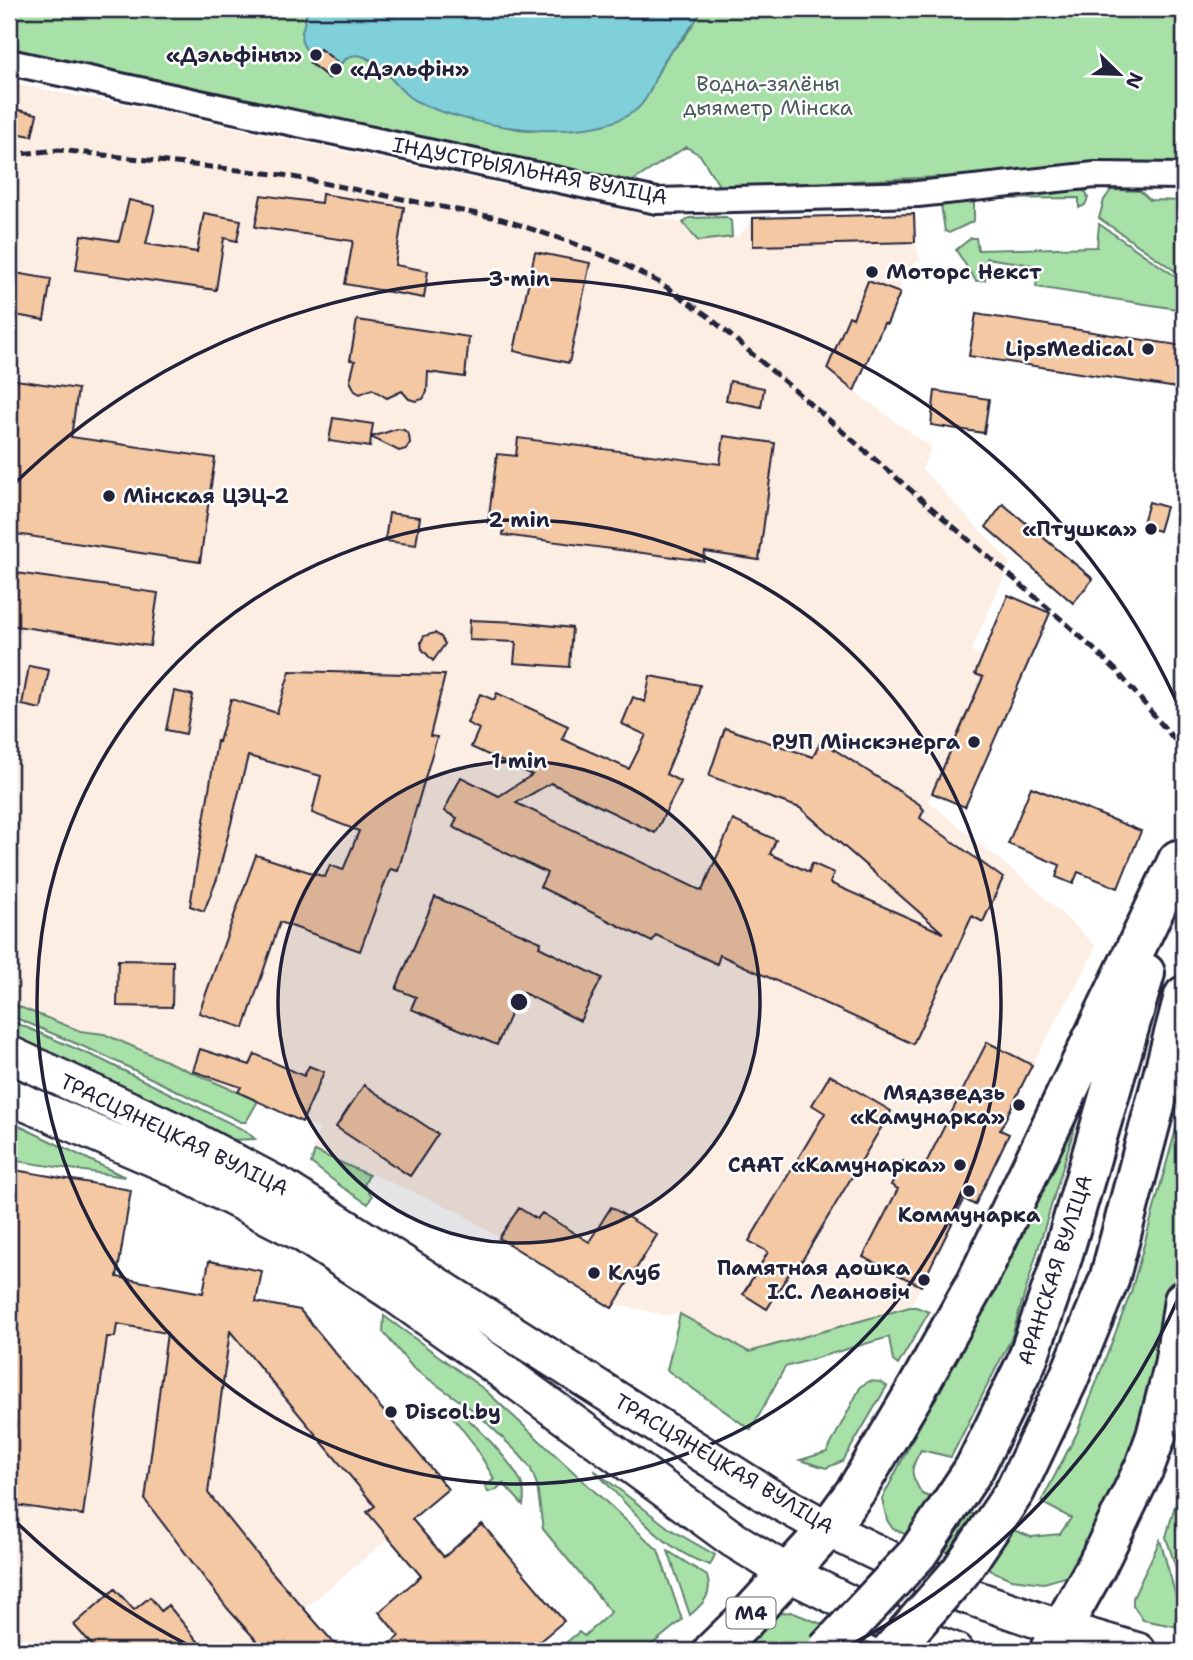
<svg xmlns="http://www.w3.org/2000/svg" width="1193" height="1660" viewBox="0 0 1193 1660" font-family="'Shantell Sans',sans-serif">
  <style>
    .built { fill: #fceee3 }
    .green { fill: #a7e1a7; stroke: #648271; stroke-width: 2 }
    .water { fill: #7fd0d9; stroke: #5a8a9a; stroke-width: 2 }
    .building { fill: #f4c8a3; stroke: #22223b; stroke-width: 2 }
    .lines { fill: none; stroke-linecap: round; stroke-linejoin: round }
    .minor-casing { stroke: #22223b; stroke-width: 30 }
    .secondary-casing { stroke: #22223b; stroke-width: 40 }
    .primary-casing { stroke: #22223b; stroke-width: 44 }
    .minor { stroke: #fff; stroke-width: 24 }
    .secondary { stroke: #fff; stroke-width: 35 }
    .primary { stroke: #fff; stroke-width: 38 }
    .rail { stroke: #22223b; stroke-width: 5; stroke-dasharray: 10 5; stroke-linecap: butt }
    .primary-bridge-casing { stroke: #22223b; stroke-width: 44; stroke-linecap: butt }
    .primary-bridge { stroke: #fff; stroke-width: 38 }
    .ring { fill: none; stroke: #22223b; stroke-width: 3.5 }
    .poi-dot { fill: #22223b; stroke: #fff; stroke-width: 2.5 }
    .labels { text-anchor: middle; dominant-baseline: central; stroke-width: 5; stroke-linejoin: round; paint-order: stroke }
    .shield { fill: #fff; stroke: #646476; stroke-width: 2 }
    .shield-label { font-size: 19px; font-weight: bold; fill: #22223b }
    .poi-label { font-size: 21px; font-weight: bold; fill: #22223b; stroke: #fff; text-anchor: end }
    .park-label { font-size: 21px; fill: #4a5b5b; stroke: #fff }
    .street-label { font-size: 21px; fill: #22223b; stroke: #fff }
    .centre { fill: #22223b; stroke: #fff; stroke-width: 3.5 }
    .ring-label { font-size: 21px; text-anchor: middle; font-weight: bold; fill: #22223b; stroke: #fff; stroke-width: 5; stroke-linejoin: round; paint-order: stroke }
  </style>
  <rect width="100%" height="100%" fill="#fff"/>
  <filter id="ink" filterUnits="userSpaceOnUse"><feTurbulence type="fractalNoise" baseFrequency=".0143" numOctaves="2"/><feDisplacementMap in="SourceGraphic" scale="14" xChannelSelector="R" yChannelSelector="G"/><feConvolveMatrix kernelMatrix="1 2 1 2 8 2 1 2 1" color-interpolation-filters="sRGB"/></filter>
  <g filter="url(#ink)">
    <path class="built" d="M 9,83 L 123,104 L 683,223 L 699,241 L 739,236 L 753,218 L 914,214 L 915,242 L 921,261 L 916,262 L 900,278 L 900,293 L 887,324 L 884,323 L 854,391 L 919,439 L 932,446 L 922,469 L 1010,562 L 971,651 L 983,656 L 1015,626 L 998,618 L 1008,595 L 1050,613 L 968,799 L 936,785 L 928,801 L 1039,892 L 1095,945 L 1092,956 L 1032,1065 L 1000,1129 L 1009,1134 L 975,1204 L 964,1200 L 910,1307 L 749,1352 L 680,1314 L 664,1315 L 614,1304 L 612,1308 L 457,1211 L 313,1149 L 319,1129 L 104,1034 L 80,1031 L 12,1004 L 9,992 Z
      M 9,1169 L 131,1190 L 116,1280 L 202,1293 L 209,1261 L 262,1271 L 257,1302 L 300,1310 L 448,1489 L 304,1609 L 341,1651 L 9,1651 Z"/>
    <path class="green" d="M 9,9 L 307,9 C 307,26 296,42 314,57 L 310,62 L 340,64 L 352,55 L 361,55 L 379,66 L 406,94 L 416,101 L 467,119 L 528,131 L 577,128 L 616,120 L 655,78 L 668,55 L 685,37 L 703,9 L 1184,9 L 1184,162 L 1182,166 L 720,187 L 700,155 L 686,147 L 631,182 L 490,159 L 9,53 Z
      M 1077,189 L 1086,192 L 1088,198 L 1085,205 L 1079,208 L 1079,198 L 974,199 L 974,221 L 949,233 L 945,231 L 941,205 L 949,198 L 1004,193 Z
      M 1111,190 L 1140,191 L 1150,200 L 1184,201 L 1184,277 L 1099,218 L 1104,200 Z
      M 726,217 L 731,221 L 732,237 L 698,241 L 683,223 L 689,218 Z
      M 1099,224 L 1184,282 L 1184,310 L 1036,287 L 1039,266 L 986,258 L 985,280 L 976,281 L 956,250 L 971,238 L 976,238 L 978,250 L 1097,247 Z
      M 9,992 L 12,1004 L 80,1031 L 104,1034 L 258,1101 L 246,1122 L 241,1122 L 103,1055 L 9,1015 Z
      M 9,1020 L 100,1059 L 246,1131 L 255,1139 L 228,1140 L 9,1037 Z
      M 1092,1070 L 1011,1339 L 951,1457 L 921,1450 C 909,1470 910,1474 922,1494 L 1031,1537 L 1060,1534 L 1071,1518 L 1041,1502 L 1077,1433 L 1131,1292 L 1184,1100 L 1184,1221 L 1175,1303 L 1141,1433 L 1079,1573 L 1044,1583 L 1011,1579 L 893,1529 L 887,1520 L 882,1499 L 990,1289 Z
      M 9,1121 L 125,1177 L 9,1160 Z
      M 315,1151 L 369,1175 L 364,1185 L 372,1196 L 368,1204 L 342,1187 L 311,1163 Z
      M 910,1307 L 916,1307 L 929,1312 L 898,1365 L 893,1361 L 889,1337 L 785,1367 L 751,1430 L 667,1370 L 680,1314 L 749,1352 Z
      M 384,1316 L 485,1390 L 658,1550 L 682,1620 L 644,1651 L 556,1651 L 579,1632 L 584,1636 L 611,1612 L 543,1529 L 537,1485 L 530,1467 L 518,1453 L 477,1413 L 413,1368 L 383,1332 Z
      M 870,1381 L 880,1382 L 887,1386 L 843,1461 L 826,1468 L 800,1460 L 827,1452 L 861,1386 Z
      M 444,1406 C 462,1405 509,1461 519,1478 C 524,1487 525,1495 523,1505 L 503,1483 L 496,1490 L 488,1492 L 485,1487 L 494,1479 L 492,1475 L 473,1443 Z
      M 594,1470 L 670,1529 L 715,1555 L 710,1565 C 663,1551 627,1504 594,1470 Z
      M 1184,1474 L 1184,1593 L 1166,1537 Z
      M 1160,1540 L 1177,1600 L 1184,1610 L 1184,1628 L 1143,1620 L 1133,1605 L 1133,1598 Z
      M 668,1551 L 707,1576 C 713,1594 704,1603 690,1615 Z
      M 791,1612 L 890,1651 L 764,1651 L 757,1649 L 736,1651 L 778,1613 Z"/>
    <path class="water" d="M 307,9 L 703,9 C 693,26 681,40 668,55 C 654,72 653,96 636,110 C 587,147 465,127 414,100 C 395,89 384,62 362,56 C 346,52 338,67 329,78 L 310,63 L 314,57 C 291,38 306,31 307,9 Z"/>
    <path class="building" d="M 320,49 L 340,64 L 329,78 L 310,63 Z
      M 9,108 L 37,114 L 32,136 L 9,132 Z
      M 322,194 L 404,207 L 395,265 L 428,271 L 424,298 L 345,284 L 353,241 L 255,227 L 261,195 L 321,203 Z
      M 129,200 L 155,206 L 146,244 L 197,252 L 204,213 L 241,220 L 237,241 L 224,238 L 216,290 L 76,270 L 81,235 L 119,241 Z
      M 914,214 L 915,242 L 753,246 L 753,218 Z
      M 535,252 L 590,263 L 569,363 L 514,351 Z
      M 9,272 L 51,279 L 44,320 L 9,314 Z
      M 868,281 L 900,293 L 887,324 L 884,323 L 854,391 L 827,369 L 849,316 L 853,318 Z
      M 976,314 L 1184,346 L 1184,389 L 969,356 Z
      M 357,320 L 469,337 L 465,377 L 428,372 L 427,392 L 423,399 L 416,401 L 409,399 L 402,391 L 387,398 L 372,389 L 360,394 L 355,391 L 350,381 L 355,361 L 350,360 Z
      M 9,379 L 78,389 L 71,437 L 215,458 L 200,562 L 9,533 Z
      M 730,381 L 764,388 L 761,407 L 726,400 Z
      M 935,391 L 989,399 L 984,433 L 931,425 Z
      M 333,418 L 373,424 L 371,437 L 397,429 L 404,430 L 409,435 L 410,443 L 406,449 L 399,451 L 371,437 L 370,447 L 329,441 Z
      M 724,436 L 775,443 L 759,560 L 705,552 L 704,561 L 503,535 L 504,526 L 488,523 L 497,454 L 516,456 L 518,438 L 720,464 Z
      M 1149,502 L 1166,507 L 1159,531 L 1142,526 Z
      M 1003,504 L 1093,579 L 1073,603 L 986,527 Z
      M 389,513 L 420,517 L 416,545 L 385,541 Z
      M 9,572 L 158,593 L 150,646 L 9,625 Z
      M 1008,595 L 1050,613 L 965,807 L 932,793 L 983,677 L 975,674 Z
      M 470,620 L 518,622 L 572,628 L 569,667 L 514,663 L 516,642 L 469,640 Z
      M 435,633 L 441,637 L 445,644 L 433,661 L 422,649 L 421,642 L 424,636 Z
      M 29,666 L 49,670 L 41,709 L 22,705 Z
      M 290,671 L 445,675 L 430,736 L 437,737 L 398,871 L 390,869 L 360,951 L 280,922 L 244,1028 L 199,1013 L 256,855 L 325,877 L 330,865 L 343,870 L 359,831 L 312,813 L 321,776 L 248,756 L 217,879 L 204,911 L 190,906 L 217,741 L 219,742 L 231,699 L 277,713 Z
      M 650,676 L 700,685 L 696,702 L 666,774 L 681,782 L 655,833 L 551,783 L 516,803 L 702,891 L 733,820 L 776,840 L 770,854 L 809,872 L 812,863 L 834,873 L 830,883 L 943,933 L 800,808 L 709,776 L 725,728 L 813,757 L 821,741 L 919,804 L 924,810 L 920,818 L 1003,878 L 983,922 L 972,916 L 913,1044 L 720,955 L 717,964 L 656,935 L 652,942 L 540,887 L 547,873 L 453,827 L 457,818 L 444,811 L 461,777 L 499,796 L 532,775 L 471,747 L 479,729 L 467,723 L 480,694 L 494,700 L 497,693 L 568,726 L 562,739 L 629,769 L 646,735 L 622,724 L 633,697 L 645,702 Z
      M 174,691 L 193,695 L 186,734 L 166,730 Z
      M 1031,787 L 1141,831 L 1118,888 L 1078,872 L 1073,884 L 1056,877 L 1060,865 L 1008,844 Z
      M 435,897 L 541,942 L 539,947 L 602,978 L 580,1021 L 520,991 L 497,1045 L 411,1009 L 416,997 L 396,989 Z
      M 118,960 L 173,961 L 172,1007 L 117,1006 Z
      M 987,1042 L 1032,1065 L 1000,1130 L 1009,1134 L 975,1205 L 964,1199 L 921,1286 L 863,1257 L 898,1189 L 891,1185 L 903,1161 L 922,1171 Z
      M 200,1049 L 250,1065 L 255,1054 L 304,1076 L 309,1066 L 324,1072 L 302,1122 L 238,1092 L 241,1087 L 193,1071 Z
      M 830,1075 L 891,1111 L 797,1269 L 793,1267 L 767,1309 L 743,1294 L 768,1252 L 749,1241 L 825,1113 L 812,1105 Z
      M 364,1085 L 438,1134 L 410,1176 L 336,1127 Z
      M 9,1169 L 131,1190 L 117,1277 L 203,1293 L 209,1261 L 262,1271 L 256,1302 L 300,1310 L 448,1489 L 412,1519 L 444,1557 L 482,1524 L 564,1621 L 528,1651 L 382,1651 L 399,1636 L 379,1612 L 421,1576 L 367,1512 L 375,1506 L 230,1331 L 208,1493 L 270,1570 L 341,1651 L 266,1651 L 228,1609 L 145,1500 L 167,1333 L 117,1324 L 115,1337 L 107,1337 L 83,1515 L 9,1504 Z
      M 611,1207 L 657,1235 L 612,1308 L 499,1238 L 519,1208 L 537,1219 L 542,1213 L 589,1242 Z
      M 115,1589 L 134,1610 L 150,1597 L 161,1611 L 168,1605 L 206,1651 L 97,1651 L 74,1625 Z"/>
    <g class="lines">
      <g class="minor-casing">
        <path id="minor" d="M 9,62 L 657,201 L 918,194 L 1095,175 L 1184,176"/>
      </g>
      <g class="secondary-casing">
        <path id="secondary" d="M 9,1054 L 180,1133 L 284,1188 L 767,1495 L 828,1529 L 962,1594 L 1063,1629 L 1138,1651
          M 9,1096 L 164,1163 L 303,1234 L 391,1292 L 491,1363 L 734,1540 L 788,1573 L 917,1637 L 955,1651"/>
      </g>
      <g class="primary-casing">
        <path id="primary" d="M 974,1469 L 1026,1363 L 1058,1271 L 1145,973
          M 1015,1491 L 1068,1380 L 1109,1280 L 1184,996
          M 713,1651 L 745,1620 L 828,1529 L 858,1488 L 918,1387 L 977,1281 L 1178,860
          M 1049,1651 L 1097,1565 L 1145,1466 L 1156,1436 L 1174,1366 L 1184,1300"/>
      </g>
      <use href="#minor" class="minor"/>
      <use href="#secondary" class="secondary"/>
      <use href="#primary" class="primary"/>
      <path class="rail" d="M 9,155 L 59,150 L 283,175 L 502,219 L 573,243 L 623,264 L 662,284 L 708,316 L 1069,626 L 1117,671 L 1184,751"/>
      <g class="primary-bridge-casing">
        <path id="primary-bridge" d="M 826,1651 L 918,1553 L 974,1469
          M 891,1651 L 961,1571 L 1015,1491"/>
      </g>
      <use href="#primary-bridge" class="primary-bridge"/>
    </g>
  </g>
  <circle cx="519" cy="1002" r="241" fill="#22223b" fill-opacity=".12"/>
  <g class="ring">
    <circle cx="519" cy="1002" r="241"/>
    <circle cx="519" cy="1002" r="482"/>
    <path d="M1182 1290A723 723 0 0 1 842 1649M196 1649A723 723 0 0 1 12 1518M12 486A723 723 0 0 1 1182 714"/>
  </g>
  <g class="poi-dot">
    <circle cx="316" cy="55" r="7"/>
    <circle cx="336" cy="69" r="7"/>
    <circle cx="872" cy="272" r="7"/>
    <circle cx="1148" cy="349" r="7"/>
    <circle cx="109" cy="496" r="7"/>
    <circle cx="1151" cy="529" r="7"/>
    <circle cx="974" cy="742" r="7"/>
    <circle cx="1019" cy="1105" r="7"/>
    <circle cx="960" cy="1165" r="7"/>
    <circle cx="969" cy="1191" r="7"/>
    <circle cx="594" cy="1273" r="7"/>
    <circle cx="924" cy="1280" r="7"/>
    <circle cx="391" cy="1412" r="7"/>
  </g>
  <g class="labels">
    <rect class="shield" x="726.5" y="1597.5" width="49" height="31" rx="5"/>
    <g class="shield-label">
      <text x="751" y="1613">М4</text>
    </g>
    <g class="poi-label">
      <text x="302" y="55">«Дэльфіны»</text>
      <text x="350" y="69" text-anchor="start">«Дэльфін»</text>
      <text x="886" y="272" text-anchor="start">Моторс Некст</text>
      <text x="1134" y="349">LipsMedical</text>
      <text x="123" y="496" text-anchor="start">Мінская ЦЭЦ-2</text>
      <text x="1137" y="529">«Птушка»</text>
      <text x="960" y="742">РУП Мінскэнерга</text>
      <text x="1005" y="1093">Мядзведзь<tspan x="1005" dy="24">«Камунарка»</tspan></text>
      <text x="946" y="1165">СААТ «Камунарка»</text>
      <text x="969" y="1215" text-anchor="middle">Коммунарка</text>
      <text x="910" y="1268">Памятная дошка<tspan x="910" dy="24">І.С. Леановіч</tspan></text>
      <text x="608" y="1273" text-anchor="start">Клуб</text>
      <text x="405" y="1412" text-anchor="start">Discol.by</text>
    </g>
    <g class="park-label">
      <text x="768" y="84">Водна-зялёны<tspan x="768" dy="24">дыяметр Мінска</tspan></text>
    </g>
    <g class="street-label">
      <text transform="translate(530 171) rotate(11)">ІНДУСТРЫЯЛЬНАЯ ВУЛІЦА</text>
      <text transform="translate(174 1135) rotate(26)">ТРАСЦЯНЕЦКАЯ ВУЛІЦА</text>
      <text transform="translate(1055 1270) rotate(-72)">АРАНСКАЯ ВУЛІЦА</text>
      <text transform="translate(724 1464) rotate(31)">ТРАСЦЯНЕЦКАЯ ВУЛІЦА</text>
    </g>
  </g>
  <circle cx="519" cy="1002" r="10" class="centre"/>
  <g class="ring-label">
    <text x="519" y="286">3 min</text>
    <text x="519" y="527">2 min</text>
    <text x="519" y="768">1 min</text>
  </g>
  <rect width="1193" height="1660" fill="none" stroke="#fff" stroke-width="35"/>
  <rect x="18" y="18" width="1158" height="1625" fill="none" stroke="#22223b" stroke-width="2.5" filter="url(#ink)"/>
  <g transform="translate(1119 74) rotate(113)" stroke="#ffffff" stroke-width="5" paint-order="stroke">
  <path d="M0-5L12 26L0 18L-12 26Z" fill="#22223b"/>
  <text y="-10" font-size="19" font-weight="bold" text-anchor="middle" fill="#22223b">N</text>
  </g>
</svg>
